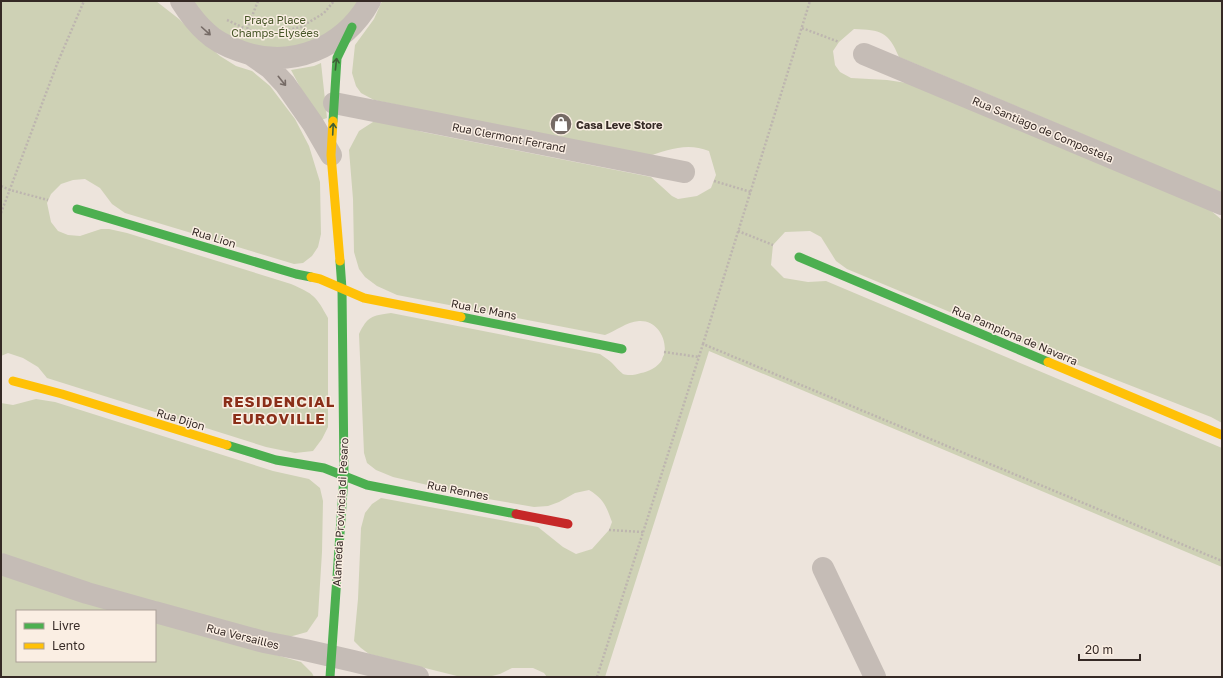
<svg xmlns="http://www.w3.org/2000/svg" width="1223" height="678" viewBox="0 0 1223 678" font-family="'Golos Text',sans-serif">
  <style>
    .green { fill: #ced1b5 }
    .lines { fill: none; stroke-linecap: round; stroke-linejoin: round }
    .path { stroke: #bdb5af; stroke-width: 2.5; stroke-dasharray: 2 2; stroke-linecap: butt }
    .street { stroke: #c5bcb6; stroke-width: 22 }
    .fast { stroke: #4caf50; stroke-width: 9 }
    .slow { stroke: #ffc107; stroke-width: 9 }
    .jam { stroke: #c62828; stroke-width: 9 }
    .oneway { stroke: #766b66 }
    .oneway2 { stroke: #3e5f36 }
    .labels { text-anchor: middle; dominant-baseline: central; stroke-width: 3; stroke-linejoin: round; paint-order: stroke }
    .park-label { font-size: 11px; fill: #465527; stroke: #faeee3 }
    .poi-label { font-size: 11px; font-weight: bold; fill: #352925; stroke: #faeee3; text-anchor: start }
    .street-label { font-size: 11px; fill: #352925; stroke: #faeee3 }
    .district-label { font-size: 15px; font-weight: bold; letter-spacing: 1px; fill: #8a2e18; stroke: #faeee3 }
  </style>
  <rect width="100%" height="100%" fill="#ede4dc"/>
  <path class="green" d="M 1,1 L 156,1 L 179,19 L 200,39 L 220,56 L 236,66 L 252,71 L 270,86 L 295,119 L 309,146 L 320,182 L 321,234 L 318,247 L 312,256 L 303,263 L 294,264 L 125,213 L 112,204 L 100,188 L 85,179 L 73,180 L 61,184 L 51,194 L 47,203 L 51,222 L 58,231 L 68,235 L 80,236 L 101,229 L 109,229 L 127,233 L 291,284 C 314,294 316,296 328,318 L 328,427 L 322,439 L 313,451 L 295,453 L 266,447 L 47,378 L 38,367 L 23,358 L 8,353 L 1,356 Z
    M 192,1 L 358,1 L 349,16 L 330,32 L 304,45 L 274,49 L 251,46 L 227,36 L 207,21 Z
    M 382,1 L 1222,1 L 1222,193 L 899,57 C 888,31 881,30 854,29 L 839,42 L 833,51 L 835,65 L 840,72 L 851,78 L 887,80 L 907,83 L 1209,209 L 1222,220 L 1222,423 L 1211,417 L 1055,356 L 847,269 L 836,261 L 821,237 L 810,231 L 785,232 L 773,245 L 771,265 L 784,278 L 808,282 L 826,281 L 1222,448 L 1222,567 L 709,351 L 605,677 L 547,677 L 544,673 L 533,668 L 512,668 L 500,674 L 488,677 L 457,676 L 369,654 L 361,648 L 354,641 L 358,599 L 361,528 L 365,513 L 372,504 L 381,498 L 538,527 L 563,547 L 576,554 L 592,549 L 609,530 L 612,522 C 606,506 604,499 589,490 L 575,493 L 559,502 L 548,506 L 534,507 L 488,499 L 393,477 L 376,470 L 367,463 L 364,453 L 359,334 C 368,316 371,316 391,313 L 600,354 C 604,357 609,360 612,363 C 616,367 619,371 623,374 C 628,376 636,375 641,373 C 648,372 658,367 662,360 C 662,359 663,356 664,355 C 668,339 657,320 639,321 C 626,322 616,331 605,335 L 397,295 L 377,286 L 365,277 L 359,269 L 354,252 L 353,199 L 349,150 L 359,131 L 373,122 L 386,122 L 423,132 L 651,177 L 672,196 L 678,199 L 697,196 L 711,188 L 716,175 L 709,151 C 687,142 667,150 646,157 L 374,100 L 361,93 L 356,86 L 352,73 L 355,45 L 374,19 Z
    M 321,63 L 327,118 L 318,121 L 291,70 L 314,66 Z
    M 36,399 L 55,402 L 273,471 L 309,479 L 320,488 L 323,501 L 322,552 L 318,616 L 307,632 L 289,637 L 262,633 L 87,584 L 1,553 L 1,403 L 13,405 Z
    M 1,573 L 121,611 L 17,611 L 17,661 L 155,661 L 155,621 L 301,662 L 312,673 L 314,677 L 1,677 Z"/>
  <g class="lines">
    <path class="path" d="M 227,20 L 244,28
      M 802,28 L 839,42
      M 247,29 L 258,1
      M 249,30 L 274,33 L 301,27 L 324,13 L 334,1
      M 714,181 L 751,192
      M 1,186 L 10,190 L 48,200
      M 1,213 L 57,64 L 84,1
      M 738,231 L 773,245
      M 703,344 L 810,1
      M 664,352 L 699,357
      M 609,530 L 643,532
      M 597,677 L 703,344 L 1222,561"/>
    <path class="street" d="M 181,1 C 188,12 196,23 206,32 C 215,41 228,47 240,51 C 291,70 344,48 370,1
      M 864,54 L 1222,204
      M 253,56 L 270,68 L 285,84 L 313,124 L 331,155
      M 334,103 L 684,172
      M 1,564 L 87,593 L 151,611
      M 823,568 L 875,677
      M 155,612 L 264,642 L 305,650 L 353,661 L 418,677"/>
    <path class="fast" d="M 333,121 L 337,58 L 352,27
      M 77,209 L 296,274 L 311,277
      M 799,257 L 1048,362
      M 461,317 L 622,349
      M 227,445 L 276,460 L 324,468 L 367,485 L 516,514
      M 330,677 L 344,476 L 342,289 L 340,261"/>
    <path class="slow" d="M 333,121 L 331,155 L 340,261
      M 311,277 L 320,279 L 364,298 L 461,317
      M 1048,362 L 1222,435
      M 13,381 L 62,394 L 227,445"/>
    <path class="jam" d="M 516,514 L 568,524"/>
  </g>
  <defs><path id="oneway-shaft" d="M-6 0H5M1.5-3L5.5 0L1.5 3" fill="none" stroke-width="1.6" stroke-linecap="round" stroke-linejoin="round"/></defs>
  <g class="oneway">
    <use href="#oneway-shaft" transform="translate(206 31) rotate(42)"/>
    <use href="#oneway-shaft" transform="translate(282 81) rotate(51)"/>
  </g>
  <g class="oneway2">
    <use href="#oneway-shaft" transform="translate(336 64) rotate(-84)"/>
    <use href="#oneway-shaft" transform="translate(333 129) rotate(-87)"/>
  </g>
  <defs>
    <g id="shop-disc" transform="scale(1.15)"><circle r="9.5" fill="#756a65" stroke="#faeee3"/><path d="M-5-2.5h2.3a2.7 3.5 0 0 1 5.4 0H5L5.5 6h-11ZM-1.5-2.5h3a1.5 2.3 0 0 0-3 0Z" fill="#fff"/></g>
  </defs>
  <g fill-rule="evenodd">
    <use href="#shop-disc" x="561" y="124"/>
  </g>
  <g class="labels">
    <g class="park-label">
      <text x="275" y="19">Praça Place<tspan x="275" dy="13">Champs-Élysées</tspan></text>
    </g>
    <g class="poi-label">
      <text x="576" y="124">Casa Leve Store</text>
    </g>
    <g class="street-label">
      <text transform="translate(1043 129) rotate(23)">Rua Santiago de Compostela</text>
      <text transform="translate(509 137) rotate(11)">Rua Clermont Ferrand</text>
      <text transform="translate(214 237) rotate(17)">Rua Lion</text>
      <text transform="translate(484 309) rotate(11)">Rua Le Mans</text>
      <text transform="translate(1015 335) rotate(23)">Rua Pamplona de Navarra</text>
      <text transform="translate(181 419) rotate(17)">Rua Dijon</text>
      <text transform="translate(458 490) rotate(11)">Rua Rennes</text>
      <text transform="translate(340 512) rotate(-87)">Alameda Provincia di Pesaro</text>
      <text transform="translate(243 636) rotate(14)">Rua Versailles</text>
    </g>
    <g class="district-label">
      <text x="279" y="401">RESIDENCIAL<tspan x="279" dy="17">EUROVILLE</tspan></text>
    </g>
  </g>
  <rect width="1223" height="678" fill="none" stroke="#352925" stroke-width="4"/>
  <rect x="16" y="610" width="140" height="52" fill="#faeee3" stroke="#ab9f97"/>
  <rect x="24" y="623" width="20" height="6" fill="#4caf50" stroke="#ab9f97"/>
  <text x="52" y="630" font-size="12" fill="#352925">Livre</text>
  <rect x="24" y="643" width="20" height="6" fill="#ffc107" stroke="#ab9f97"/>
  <text x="52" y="650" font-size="12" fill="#352925">Lento</text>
  <path d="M1079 654v6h61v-6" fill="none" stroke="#352925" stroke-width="2"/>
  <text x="1085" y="654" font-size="12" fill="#352925" stroke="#faeee3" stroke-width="3" paint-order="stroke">20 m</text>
</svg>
